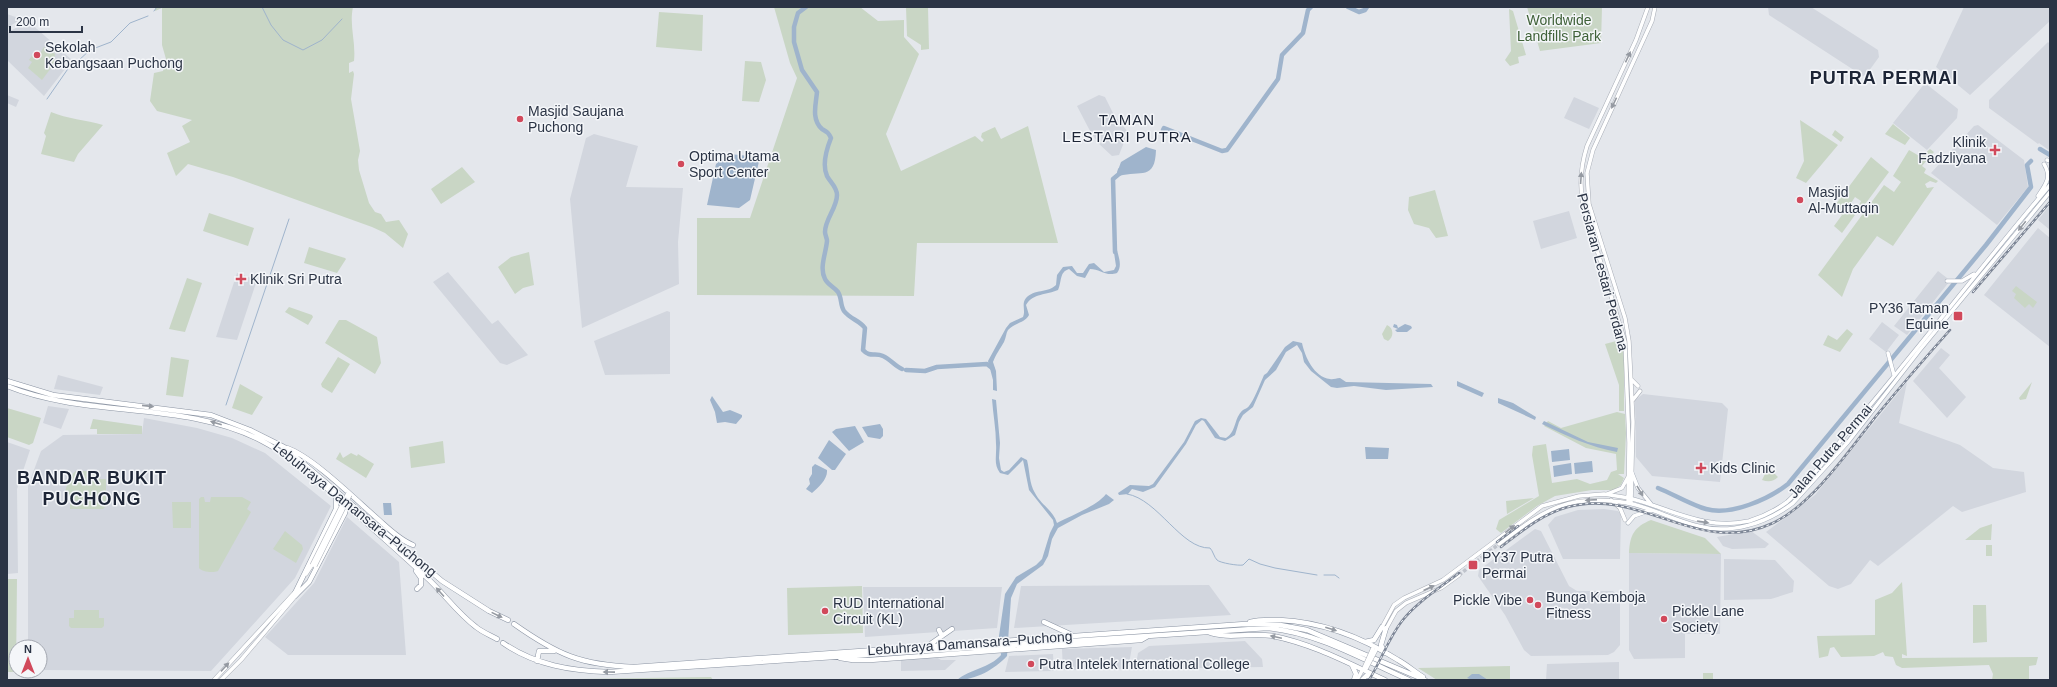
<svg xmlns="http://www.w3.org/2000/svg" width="2057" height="687" viewBox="0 0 2057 687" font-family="Arial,sans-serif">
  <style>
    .built { fill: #d2d6de }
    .green { fill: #c9d6c5 }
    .water { fill: #9fb4cc }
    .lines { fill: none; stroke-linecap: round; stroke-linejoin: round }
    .stream { stroke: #9fb4cc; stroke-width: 1 }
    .river { stroke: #9fb4cc; stroke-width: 4.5 }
    .secondary-tunnel { stroke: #bfc3cb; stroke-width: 3.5; stroke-dasharray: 3.5 2; stroke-linecap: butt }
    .secondary-casing { stroke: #a9aeb7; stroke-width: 4.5 }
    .primary-casing { stroke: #a3abb8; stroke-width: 4.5 }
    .highway-casing { stroke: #8b94a3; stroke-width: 5.5 }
    .secondary { stroke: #fff; stroke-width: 3.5 }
    .primary { stroke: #fff; stroke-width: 3.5 }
    .highway { stroke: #fff; stroke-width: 4.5 }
    .rail-casing { stroke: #7d8696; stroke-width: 2.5 }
    .rail { stroke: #f4f6f9; stroke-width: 1; stroke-dasharray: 3; stroke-linecap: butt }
    .secondary-bridge-casing { stroke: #a9aeb7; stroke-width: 4.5; stroke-linecap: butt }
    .secondary-bridge { stroke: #fff; stroke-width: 3.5 }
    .oneway { fill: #959aa2 }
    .poi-dot { fill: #d1495b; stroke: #f4f6f9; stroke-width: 1.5 }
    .labels { text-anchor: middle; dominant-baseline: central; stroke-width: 3; stroke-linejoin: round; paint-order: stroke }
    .park-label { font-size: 14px; fill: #3f6138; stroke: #f4f6f9 }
    .poi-label { font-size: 14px; fill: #2b3445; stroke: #f4f6f9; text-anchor: start }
    .street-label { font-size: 14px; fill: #2b3445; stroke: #f4f6f9 }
    .neighbourhood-label { font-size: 15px; letter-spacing: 1px; fill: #1d2536; stroke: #f4f6f9 }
    .district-label { font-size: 18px; font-weight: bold; letter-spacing: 1px; fill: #1d2536; stroke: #f4f6f9 }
  </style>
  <rect width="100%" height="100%" fill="#e4e7ec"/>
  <path class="built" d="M 1768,7 L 1811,7 L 1878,50 L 1879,57 L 1866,75 L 1863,76 L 1769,15 Z
    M 1964,7 L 2050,7 L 2050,21 L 1970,95 L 1936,67 Z
    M 7,14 L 21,19 L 7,28 Z
    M 28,21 L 72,60 L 44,96 L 7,60 L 7,33 Z
    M 2048,42 L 2050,44 L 2050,151 L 2039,143 L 2038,144 L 1989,108 L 1989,100 Z
    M 1925,83 L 1958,109 L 1957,118 L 1927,150 L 1893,123 Z
    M 7,95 L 19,100 L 16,107 L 7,103 Z
    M 1099,95 L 1105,97 L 1114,115 L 1128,132 L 1119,155 L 1112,156 L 1098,143 L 1089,129 L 1077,106 Z
    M 1574,97 L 1599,108 L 1589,129 L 1564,118 Z
    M 1978,125 L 2024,160 L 2028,187 L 1997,225 L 1931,173 L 1974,126 Z
    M 594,134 L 638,146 L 626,187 L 683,188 L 678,242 L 679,284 L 582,328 L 570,199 L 586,138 Z
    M 2050,205 L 2050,230 L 2038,220 Z
    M 1569,211 L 1577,238 L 1541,249 L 1533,221 Z
    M 2038,228 L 2050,238 L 2050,347 L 1984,295 Z
    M 1938,271 L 1947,278 L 1949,282 L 1907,335 L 1894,326 Z
    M 448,272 L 492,324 L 498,320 L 528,355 L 507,365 L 500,363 L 433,282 Z
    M 237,273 L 257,280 L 237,340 L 216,337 Z
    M 667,311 L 670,312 L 670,374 L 605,375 L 594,341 Z
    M 1882,322 L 1899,335 L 1886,352 L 1869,339 Z
    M 1941,348 L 1950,355 L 1939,368 L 1966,397 L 1947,418 L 1913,381 Z
    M 58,375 L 103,387 L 100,395 L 54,389 Z
    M 1907,382 L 1899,423 L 1960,445 L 1993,468 L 2024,472 L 2026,492 L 1962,512 L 1953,506 L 1878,566 L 1870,560 L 1851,584 L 1838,589 L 1829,586 L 1766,532 L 1815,495 Z
    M 1643,394 L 1722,403 L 1728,409 L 1720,482 L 1652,476 L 1636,457 L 1635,400 Z
    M 48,406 L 69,409 L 61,429 L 43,423 Z
    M 144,418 L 197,428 L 232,438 L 265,453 L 331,506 L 295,578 L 211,671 L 40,670 L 40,647 L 28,647 L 28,486 L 41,451 L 63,435 L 142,434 Z
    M 7,442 L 30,450 L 17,489 L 18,573 L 7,574 Z
    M 1604,509 L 1618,511 L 1621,514 L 1620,559 L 1563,559 L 1548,525 L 1555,517 L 1578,510 Z
    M 347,517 L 399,562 L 406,655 L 288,655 L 265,637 L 314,583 Z
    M 1535,529 L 1541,531 L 1569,586 L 1577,591 L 1613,591 L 1620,598 L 1620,645 L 1614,652 L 1608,655 L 1531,656 L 1524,650 L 1505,615 L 1478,576 L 1479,570 Z
    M 1751,531 L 1769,544 L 1765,548 L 1732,549 L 1723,546 L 1717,537 Z
    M 1629,553 L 1721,554 L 1720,634 L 1685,634 L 1685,658 L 1634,659 L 1629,650 Z
    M 1724,559 L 1775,560 L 1794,581 L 1793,592 L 1771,599 L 1724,600 Z
    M 1209,585 L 1231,615 L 1014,628 L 1021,586 Z
    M 863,587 L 1002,587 L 997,628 L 865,637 Z
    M 1245,641 L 1262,659 L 1263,667 L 1135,669 L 1138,653 L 1149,646 Z
    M 1132,647 L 1128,669 L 1063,670 L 1062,649 Z
    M 1053,654 L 1054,671 L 1005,672 L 1009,656 Z
    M 936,657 L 941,660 L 956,660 L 945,670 L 901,671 L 901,660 Z
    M 1619,662 L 1619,680 L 1546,680 L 1547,664 Z"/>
  <path class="green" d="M 155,7 L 353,7 C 349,26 356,41 354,61 L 349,63 L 349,73 L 353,71 L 354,74 L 351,99 L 360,151 L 358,160 L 359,170 L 369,203 L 375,212 L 381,214 L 386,222 L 399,220 L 408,234 L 403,248 L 385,233 L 372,227 L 233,177 L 188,164 L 176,176 L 167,153 L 190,142 L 182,126 L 192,120 L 157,111 L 150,101 L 154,73 L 163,71 L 166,59 L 162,45 L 162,8 L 155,11 Z
    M 774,7 L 860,7 L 878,21 L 904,20 L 904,37 L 919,54 L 886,134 L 901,171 L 975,136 L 982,142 L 984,140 L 981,137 L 982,133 L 995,127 L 1001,139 L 1028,126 L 1058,243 L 917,243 L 914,296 L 697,295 L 697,218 L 750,218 L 797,78 L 790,63 Z
    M 906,7 L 928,7 L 929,49 L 921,50 L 921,45 L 907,36 Z
    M 1527,7 L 1602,7 L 1601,43 L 1540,51 Z
    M 1509,9 L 1513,11 L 1526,55 L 1518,57 L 1519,63 L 1510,66 L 1505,60 L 1511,51 Z
    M 659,12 L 703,15 L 702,51 L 656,47 Z
    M 44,47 L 55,54 L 54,64 L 42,80 L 28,68 L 32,62 L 29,60 L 33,54 L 38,56 Z
    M 745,61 L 761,62 L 766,80 L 759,102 L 742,101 Z
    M 51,112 C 67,119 86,120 103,125 L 78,154 L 74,162 L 41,154 L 46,136 L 44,133 Z
    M 1800,120 L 1838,145 L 1806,183 L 1796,178 L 1804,161 Z
    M 1893,124 L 1910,138 L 1905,145 L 1885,134 Z
    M 1835,130 L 1844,137 L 1841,142 L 1832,135 Z
    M 1930,149 L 1934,152 L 1922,166 L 1926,169 L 1924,173 L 1938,181 L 1936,183 L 1930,181 L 1925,184 L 1927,188 L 1934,187 L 1893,246 L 1877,236 L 1853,269 L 1842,297 L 1818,275 L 1884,185 L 1894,192 L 1901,182 L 1893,176 L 1909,150 L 1921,157 Z
    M 1871,157 L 1889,172 L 1863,207 L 1859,205 L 1861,201 L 1855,197 L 1851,203 L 1844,203 L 1846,208 L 1855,215 L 1842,233 L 1834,226 L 1842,215 L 1833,208 Z
    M 462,167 L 475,182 L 441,204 L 431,189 Z
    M 1435,190 L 1448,236 L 1436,238 L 1429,228 L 1414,224 L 1408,210 L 1409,197 Z
    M 209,213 L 254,228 L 248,246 L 203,231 Z
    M 309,247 L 345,258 L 346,259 L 337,273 L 304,263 Z
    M 529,252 L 534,285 L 523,288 L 515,294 L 498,267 L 511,257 Z
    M 187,278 L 202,283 L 185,332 L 169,329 Z
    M 2016,286 L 2037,302 L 2033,308 L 2029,304 L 2025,308 L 2014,298 L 2016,294 L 2012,291 Z
    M 289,307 L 312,315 L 313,317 L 308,325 L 285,312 Z
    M 339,320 L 346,320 L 377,337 L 381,363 L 375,374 L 325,343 Z
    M 1387,325 C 1394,328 1394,337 1388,341 L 1384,339 L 1382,334 Z
    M 1847,329 L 1853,334 L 1840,352 L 1823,345 L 1828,335 L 1837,340 Z
    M 1620,340 L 1624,352 L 1624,411 L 1619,411 L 1619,385 L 1605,344 Z
    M 171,357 L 189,360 L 183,397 L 166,395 Z
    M 338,357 L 350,364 L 332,393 L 322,387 L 321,384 Z
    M 2032,382 L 2026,399 L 2020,400 L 2019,398 Z
    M 240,384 L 263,397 L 252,415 L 232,408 Z
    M 7,408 L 41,418 L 33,443 L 29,445 L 7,437 Z
    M 1617,412 L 1625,414 L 1626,433 L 1624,474 L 1618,474 L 1624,478 L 1621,485 L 1614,490 L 1592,490 L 1555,496 L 1537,506 L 1501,533 L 1496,529 L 1499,520 L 1539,496 L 1532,455 L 1533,446 L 1546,444 L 1552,483 L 1577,479 L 1590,484 L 1607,480 L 1611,472 L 1617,470 L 1616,454 L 1586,448 L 1544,426 L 1548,421 L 1561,428 Z
    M 93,419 L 142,426 L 142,434 L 97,434 L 97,429 L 90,429 Z
    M 443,441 L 445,463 L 411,468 L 409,447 Z
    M 340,452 L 343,458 L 351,453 L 357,456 L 358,454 L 374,464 L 366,478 L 336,459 Z
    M 76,471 L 100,471 L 100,479 L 106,479 L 106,506 L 103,509 L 70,509 L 70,501 L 64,501 C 64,491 69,476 76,471 Z
    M 1769,471 L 1772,471 L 1778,477 C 1773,482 1768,482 1762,480 L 1766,472 Z
    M 201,497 L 204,497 L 205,502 L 210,502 L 211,497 L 242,497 L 251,502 L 247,509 L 251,512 L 218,571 C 213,573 202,572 199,568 L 199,499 Z
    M 1534,498 L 1507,514 L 1506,501 Z
    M 172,502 L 191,502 L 191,528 L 173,528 Z
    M 1651,520 L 1705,538 L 1721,554 L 1629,553 C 1630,535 1634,527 1651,520 Z
    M 1992,524 L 1991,540 L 1965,540 L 1980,528 Z
    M 285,531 L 302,545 L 303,549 L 296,563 L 273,549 Z
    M 1986,545 L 1992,545 L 1992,556 L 1986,556 Z
    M 7,579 L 17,579 L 16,672 L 7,672 Z
    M 1902,582 L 1907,656 L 1902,654 L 1902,658 L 2038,657 L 2036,665 L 2029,666 L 2029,680 L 1992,680 L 1993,674 L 1989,665 L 1902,668 L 1896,665 L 1893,657 L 1885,656 L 1883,652 L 1874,656 L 1841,657 L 1834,647 L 1830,648 L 1828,656 L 1819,658 L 1817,636 L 1875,635 L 1875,600 L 1892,593 Z
    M 862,586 L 863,633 L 788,635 L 787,588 Z
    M 1973,605 L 1986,605 L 1987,642 L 1973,643 Z
    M 74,610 L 99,610 L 99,618 L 104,618 L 104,626 L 102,628 L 71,628 L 69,626 L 69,618 L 74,618 Z
    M 1510,666 L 1510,680 L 1437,680 L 1418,668 Z
    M 1703,673 L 1713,673 L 1713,680 L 1703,680 Z
    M 711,677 L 713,680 L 506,680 Z"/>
  <path class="water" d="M 1146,147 L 1156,150 C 1155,181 1141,170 1119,176 L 1117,173 L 1121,162 Z
    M 729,154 L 760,157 L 750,200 L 739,208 L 707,205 L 716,164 Z
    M 1113,246 L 1116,246 C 1118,256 1123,265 1117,273 C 1106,277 1100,269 1090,269 L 1085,278 L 1077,276 L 1069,269 C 1059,272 1062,282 1058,290 C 1047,295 1033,293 1026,305 L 1029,315 C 1025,323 1014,323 1008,330 C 1006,333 1006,338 1004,342 C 1000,349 996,354 993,362 L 996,371 L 997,391 L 993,390 L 993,380 L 988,361 L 1006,328 L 1010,323 L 1023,317 C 1026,310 1021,304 1026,298 C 1034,289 1048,293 1056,285 L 1057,275 L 1063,267 L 1072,266 L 1077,273 L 1083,273 L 1089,264 L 1094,263 L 1104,272 L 1114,270 L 1116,266 Z
    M 1394,324 L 1397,325 L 1398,328 L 1405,324 L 1411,326 L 1412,328 L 1407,332 L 1397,332 L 1395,330 L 1398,329 L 1393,327 Z
    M 1293,341 L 1302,343 C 1305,357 1314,377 1330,379 C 1333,380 1336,378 1340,378 L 1346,382 L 1431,384 L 1433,387 L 1386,390 L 1354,386 L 1337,388 L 1331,387 L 1311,371 L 1304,362 L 1302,353 L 1297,345 L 1286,352 L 1276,370 L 1265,380 L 1253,407 L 1243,415 L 1239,422 L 1235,435 L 1225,441 L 1215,438 L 1204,421 L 1202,420 L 1196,425 L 1186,444 L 1155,487 L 1143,492 L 1132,489 L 1128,494 L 1119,495 L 1118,493 L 1130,485 L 1149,486 L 1153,484 L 1184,442 L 1195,421 L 1201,418 L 1206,419 L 1220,437 L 1226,438 C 1236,432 1234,420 1241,412 C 1243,409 1247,409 1249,406 C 1254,400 1260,384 1264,375 L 1267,373 L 1285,347 Z
    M 1457,381 L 1484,393 L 1482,397 L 1457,386 Z
    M 712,396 L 723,412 L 730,410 L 742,415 L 742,417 L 736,424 L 725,422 L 717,423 L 715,412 L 710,400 Z
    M 1498,398 L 1513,403 L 1536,417 L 1535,420 L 1498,403 Z
    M 992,399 L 996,400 L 1000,443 L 999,458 L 1001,470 L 1004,472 L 1009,470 L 1021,457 L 1027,460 C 1030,472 1029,483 1035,493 C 1041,505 1053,510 1057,523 C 1072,515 1097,506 1106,494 L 1114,500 L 1109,504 L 1082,515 L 1058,528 L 1052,539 L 1048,556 L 1043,565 L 1017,584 L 1011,598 L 1007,656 C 995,669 976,680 957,680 C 970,669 990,668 1001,655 L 999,636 L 1005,594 L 1016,577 L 1036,565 L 1042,559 L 1050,533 L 1054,525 L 1053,520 L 1029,490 L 1023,460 L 1008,475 L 1000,473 C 993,464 997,455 996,444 C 996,429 993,414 992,399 Z
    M 1544,421 L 1588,442 L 1618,448 L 1617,452 C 1590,447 1567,436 1542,424 Z
    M 880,424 L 883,429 L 883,436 L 880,439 L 868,437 L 862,427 Z
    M 855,426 L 864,442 L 849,451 L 832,432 L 836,429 Z
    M 829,440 L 846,454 L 835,470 L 832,470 L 818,458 Z
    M 1365,447 L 1389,448 L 1388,459 L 1366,459 Z
    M 1569,449 L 1570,460 L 1552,462 L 1551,451 Z
    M 1592,461 L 1593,472 L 1575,474 L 1574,463 Z
    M 1571,463 L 1572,474 L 1554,477 L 1553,466 Z
    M 815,464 L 827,470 C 828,479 818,488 812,493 L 806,489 L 810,484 L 809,479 L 812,474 L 812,467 Z
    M 383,503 L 391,503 L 392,515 L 384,515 Z
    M 1472,674 L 1479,674 L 1488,680 L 1472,680 L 1467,678 Z"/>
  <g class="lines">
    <path class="stream" d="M 262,7 L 271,25 L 283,40 L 303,50 L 322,40 L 342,19
      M 154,11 L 157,7
      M 78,61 L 90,50 L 111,42 L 130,23 L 148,16
      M 47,99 L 72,63
      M 226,405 L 289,219
      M 1127,494 C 1158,499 1181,549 1210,548 C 1213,551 1214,557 1217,560 C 1220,563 1239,566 1243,565 L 1249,559 L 1260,564 L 1275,568 L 1317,575
      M 1324,575 L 1335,575 L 1339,578"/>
    <path class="river" d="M 806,7 L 798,13 L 794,27 L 794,42 L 802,70 L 817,92 C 816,104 811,119 822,129 C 827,132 828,132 831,138 C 827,148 822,165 827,176 C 830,182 837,187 837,195 C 837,208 825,219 825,232 C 825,235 827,238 827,241 C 826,253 819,268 825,279 C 828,285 834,287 838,292 C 842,298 840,305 844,311 C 850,319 859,320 865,328 L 863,350 C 870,358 875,352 883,356 C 890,359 895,366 902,369
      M 1348,7 L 1359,12 L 1365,10 L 1367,7
      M 1163,130 L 1164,128 L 1222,151 L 1227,150 L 1278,79 L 1282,55 L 1303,33 L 1308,10 L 1311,7
      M 2040,149 L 2050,155
      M 1115,252 L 1113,179 L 1119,174 L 1120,170
      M 906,370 L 925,371 L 937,367 L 987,364 L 992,368
      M 1658,488 C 1673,494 1691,505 1706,509 C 1731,516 1769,499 1788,484 L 1986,245 L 2031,187 L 2027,165 L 2031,161"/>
    <path class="secondary-tunnel" d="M 1459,575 L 1499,544"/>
    <g class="secondary-casing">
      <path id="secondary" d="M 1631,379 L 1638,386
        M 1632,401 L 1640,391
        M 1607,494 L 1622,488 L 1628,477
        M 1611,500 L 1620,508 L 1625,520
        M 1631,503 L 1633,422 L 1629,341 L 1625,318 L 1589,204 L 1587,173 L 1593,150 L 1652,21 L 1655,7
        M 1499,544 C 1545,509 1569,493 1628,503 L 1629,443 L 1625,342 L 1583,204 C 1579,184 1581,165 1587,146 L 1636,40 L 1648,7
        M 306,574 L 312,565
        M 1381,629 L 1394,605 L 1404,598 L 1443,580 L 1542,506 L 1579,496 L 1604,494 L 1629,498
        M 1386,629 L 1396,611 L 1406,603 L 1441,588 L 1459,575
        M 214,680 L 296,591
        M 221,680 L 241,660 L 297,594
        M 1357,680 L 1363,669"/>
    </g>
    <g class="primary-casing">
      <path id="primary" d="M 2047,160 L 2050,161
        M 2038,196 C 2046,184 2052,177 2044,164
        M 1947,281 L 1962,281 L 1974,274
        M 1888,353 L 1894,375
        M 1632,473 L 1638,488 L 1651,504
        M 1629,498 C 1669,508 1705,531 1749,521 C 1762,517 1776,510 1787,502 C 1812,480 1834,447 1856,422 C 1922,344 1984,263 2050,185
        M 1628,503 C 1652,508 1674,520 1698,526 C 1731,535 1767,523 1793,503 L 1848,442 L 1919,351 L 2050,192
        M 1628,523 L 1634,516 L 1651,510"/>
    </g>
    <g class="highway-casing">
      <path id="highway" d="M 7,381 L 53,395 L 211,415 L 250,430 L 284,447 L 442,581 L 489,611 L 508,620
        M 7,386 C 89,419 183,400 262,441 C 289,455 312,476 335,495 C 365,522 395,548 425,576 C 443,592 456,612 476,627 C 482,632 490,635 497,639
        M 287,448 C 313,457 356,500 379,520 C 389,529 400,540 413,545
        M 416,571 L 421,578 L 421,585 L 417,589
        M 295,593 L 336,509 L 336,497
        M 295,596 L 309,582 L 345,513 L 345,510 L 342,507 L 336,509
        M 1044,622 L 1070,634
        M 1250,622 C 1260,619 1270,620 1280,620 C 1322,622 1363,638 1398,660 C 1407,665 1415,672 1423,677
        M 514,624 C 558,655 581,665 634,667 L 1245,624 L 1280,625 L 1307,630 L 1425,680
        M 939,630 L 942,636
        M 1208,632 C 1228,640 1252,632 1273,636 C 1313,644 1348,663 1385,680
        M 1365,642 L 1374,640 L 1382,627
        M 503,643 C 535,665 571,671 609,672 L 1267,628 C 1319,633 1363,660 1409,680
        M 929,645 L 952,629
        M 1385,653 L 1381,645 L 1386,628
        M 840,658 L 853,660 L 870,660 L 1141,640 L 1148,636
        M 537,661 L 539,651 L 554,651
        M 1352,665 L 1356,674 L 1354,680
        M 1362,680 L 1366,676 L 1373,675"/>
    </g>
    <use href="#secondary" class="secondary"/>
    <use href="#primary" class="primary"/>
    <use href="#highway" class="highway"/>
    <g class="rail-casing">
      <path id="rail" d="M 1973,292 L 2050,202
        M 1497,542 L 1518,526
        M 1501,547 C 1522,531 1542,514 1568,507 C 1641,487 1698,558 1773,523 C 1813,504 1850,449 1877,415 C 1901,386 1925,358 1950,330
        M 1369,680 C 1381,661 1388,639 1402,621 C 1417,602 1440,588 1459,573"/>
    </g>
    <use href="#rail" class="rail"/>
    <g class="secondary-bridge-casing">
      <path id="secondary-bridge" d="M 312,565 L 348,493
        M 315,566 L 350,495
        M 1364,668 L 1373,648
        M 1366,669 L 1376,650"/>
    </g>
    <use href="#secondary-bridge" class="secondary-bridge"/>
  </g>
  <defs><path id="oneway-solid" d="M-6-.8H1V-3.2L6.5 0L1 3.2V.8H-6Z"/></defs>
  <g class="oneway">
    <use href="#oneway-solid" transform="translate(1628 57) rotate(-65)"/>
    <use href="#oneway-solid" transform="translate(1614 103) rotate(115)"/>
    <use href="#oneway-solid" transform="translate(1581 178) rotate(-86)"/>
    <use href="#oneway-solid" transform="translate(2022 226) rotate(129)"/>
    <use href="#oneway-solid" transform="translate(148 406) rotate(6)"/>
    <use href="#oneway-solid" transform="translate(216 423) rotate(-163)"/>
    <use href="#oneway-solid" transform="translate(1640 491) rotate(59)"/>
    <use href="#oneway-solid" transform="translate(1591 500) rotate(176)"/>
    <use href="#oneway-solid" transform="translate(1703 522) rotate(9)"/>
    <use href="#oneway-solid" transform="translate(1510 529) rotate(-37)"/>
    <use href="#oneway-solid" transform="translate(1429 588) rotate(-24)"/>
    <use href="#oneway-solid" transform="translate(440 592) rotate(-132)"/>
    <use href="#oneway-solid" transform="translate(497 615) rotate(26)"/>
    <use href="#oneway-solid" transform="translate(1331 629) rotate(17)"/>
    <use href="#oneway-solid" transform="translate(1276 637) rotate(-168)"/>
    <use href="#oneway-solid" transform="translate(225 667) rotate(-47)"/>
    <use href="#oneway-solid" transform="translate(609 672) rotate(-179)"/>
  </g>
  <g class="poi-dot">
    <circle cx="37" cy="55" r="4"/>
    <circle cx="520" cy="119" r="4"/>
    <path d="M1993 144h4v4h4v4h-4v4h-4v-4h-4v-4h4z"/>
    <circle cx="681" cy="164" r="4"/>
    <circle cx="1800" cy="200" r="4"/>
    <path d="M239 273h4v4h4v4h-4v4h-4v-4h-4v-4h4z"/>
    <rect x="1953" y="311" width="10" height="10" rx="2"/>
    <path d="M1699 462h4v4h4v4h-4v4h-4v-4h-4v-4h4z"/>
    <rect x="1468" y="560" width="10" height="10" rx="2"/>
    <circle cx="1530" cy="600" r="4"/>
    <circle cx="1538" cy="605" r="4"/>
    <circle cx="825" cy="611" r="4"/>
    <circle cx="1664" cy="619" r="4"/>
    <circle cx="1031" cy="664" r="4"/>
  </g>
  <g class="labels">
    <g class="park-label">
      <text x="1559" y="20">Worldwide<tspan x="1559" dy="16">Landfills Park</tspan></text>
    </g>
    <g class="poi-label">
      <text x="45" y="47">Sekolah<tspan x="45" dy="16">Kebangsaan Puchong</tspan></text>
      <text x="528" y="111">Masjid Saujana<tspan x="528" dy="16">Puchong</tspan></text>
      <text x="1986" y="142" text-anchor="end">Klinik<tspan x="1986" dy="16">Fadzliyana</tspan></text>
      <text x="689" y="156">Optima Utama<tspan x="689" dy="16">Sport Center</tspan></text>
      <text x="1808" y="192">Masjid<tspan x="1808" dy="16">Al-Muttaqin</tspan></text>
      <text x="250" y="279">Klinik Sri Putra</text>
      <text x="1949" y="308" text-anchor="end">PY36 Taman<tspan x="1949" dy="16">Equine</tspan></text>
      <text x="1710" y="468">Kids Clinic</text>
      <text x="1482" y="557">PY37 Putra<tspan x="1482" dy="16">Permai</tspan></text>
      <text x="1546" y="597">Bunga Kemboja<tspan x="1546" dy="16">Fitness</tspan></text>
      <text x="1522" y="600" text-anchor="end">Pickle Vibe</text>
      <text x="833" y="603">RUD International<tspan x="833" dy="16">Circuit (KL)</tspan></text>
      <text x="1672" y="611">Pickle Lane<tspan x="1672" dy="16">Society</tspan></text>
      <text x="1039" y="664">Putra Intelek International College</text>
    </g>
    <g class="street-label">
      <text transform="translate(1603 272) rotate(75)">Persiaran Lestari Perdana</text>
      <text transform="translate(1830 451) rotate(-49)">Jalan Putra Permai</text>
      <text transform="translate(355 509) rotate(39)">Lebuhraya Damansara–Puchong</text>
      <text transform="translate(970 643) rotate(-4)">Lebuhraya Damansara–Puchong</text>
    </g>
    <g class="neighbourhood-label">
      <text x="1127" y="119">TAMAN<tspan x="1127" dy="17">LESTARI PUTRA</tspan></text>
    </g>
    <g class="district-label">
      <text x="1884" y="78">PUTRA PERMAI</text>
      <text x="92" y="478">BANDAR BUKIT<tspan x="92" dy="21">PUCHONG</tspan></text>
    </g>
  </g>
  <rect width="2057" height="687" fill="none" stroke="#2b3445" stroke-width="16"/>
  <g transform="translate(28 659)"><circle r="19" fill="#f4f6f9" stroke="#a4a8b1"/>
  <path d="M0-3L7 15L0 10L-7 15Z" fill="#d1495b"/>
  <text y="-6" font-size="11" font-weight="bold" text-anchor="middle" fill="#2b3445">N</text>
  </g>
  <path d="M10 26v6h72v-6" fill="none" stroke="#2b3445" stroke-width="2"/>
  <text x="16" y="26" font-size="12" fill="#2b3445" stroke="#f4f6f9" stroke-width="3" paint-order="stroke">200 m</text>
</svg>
